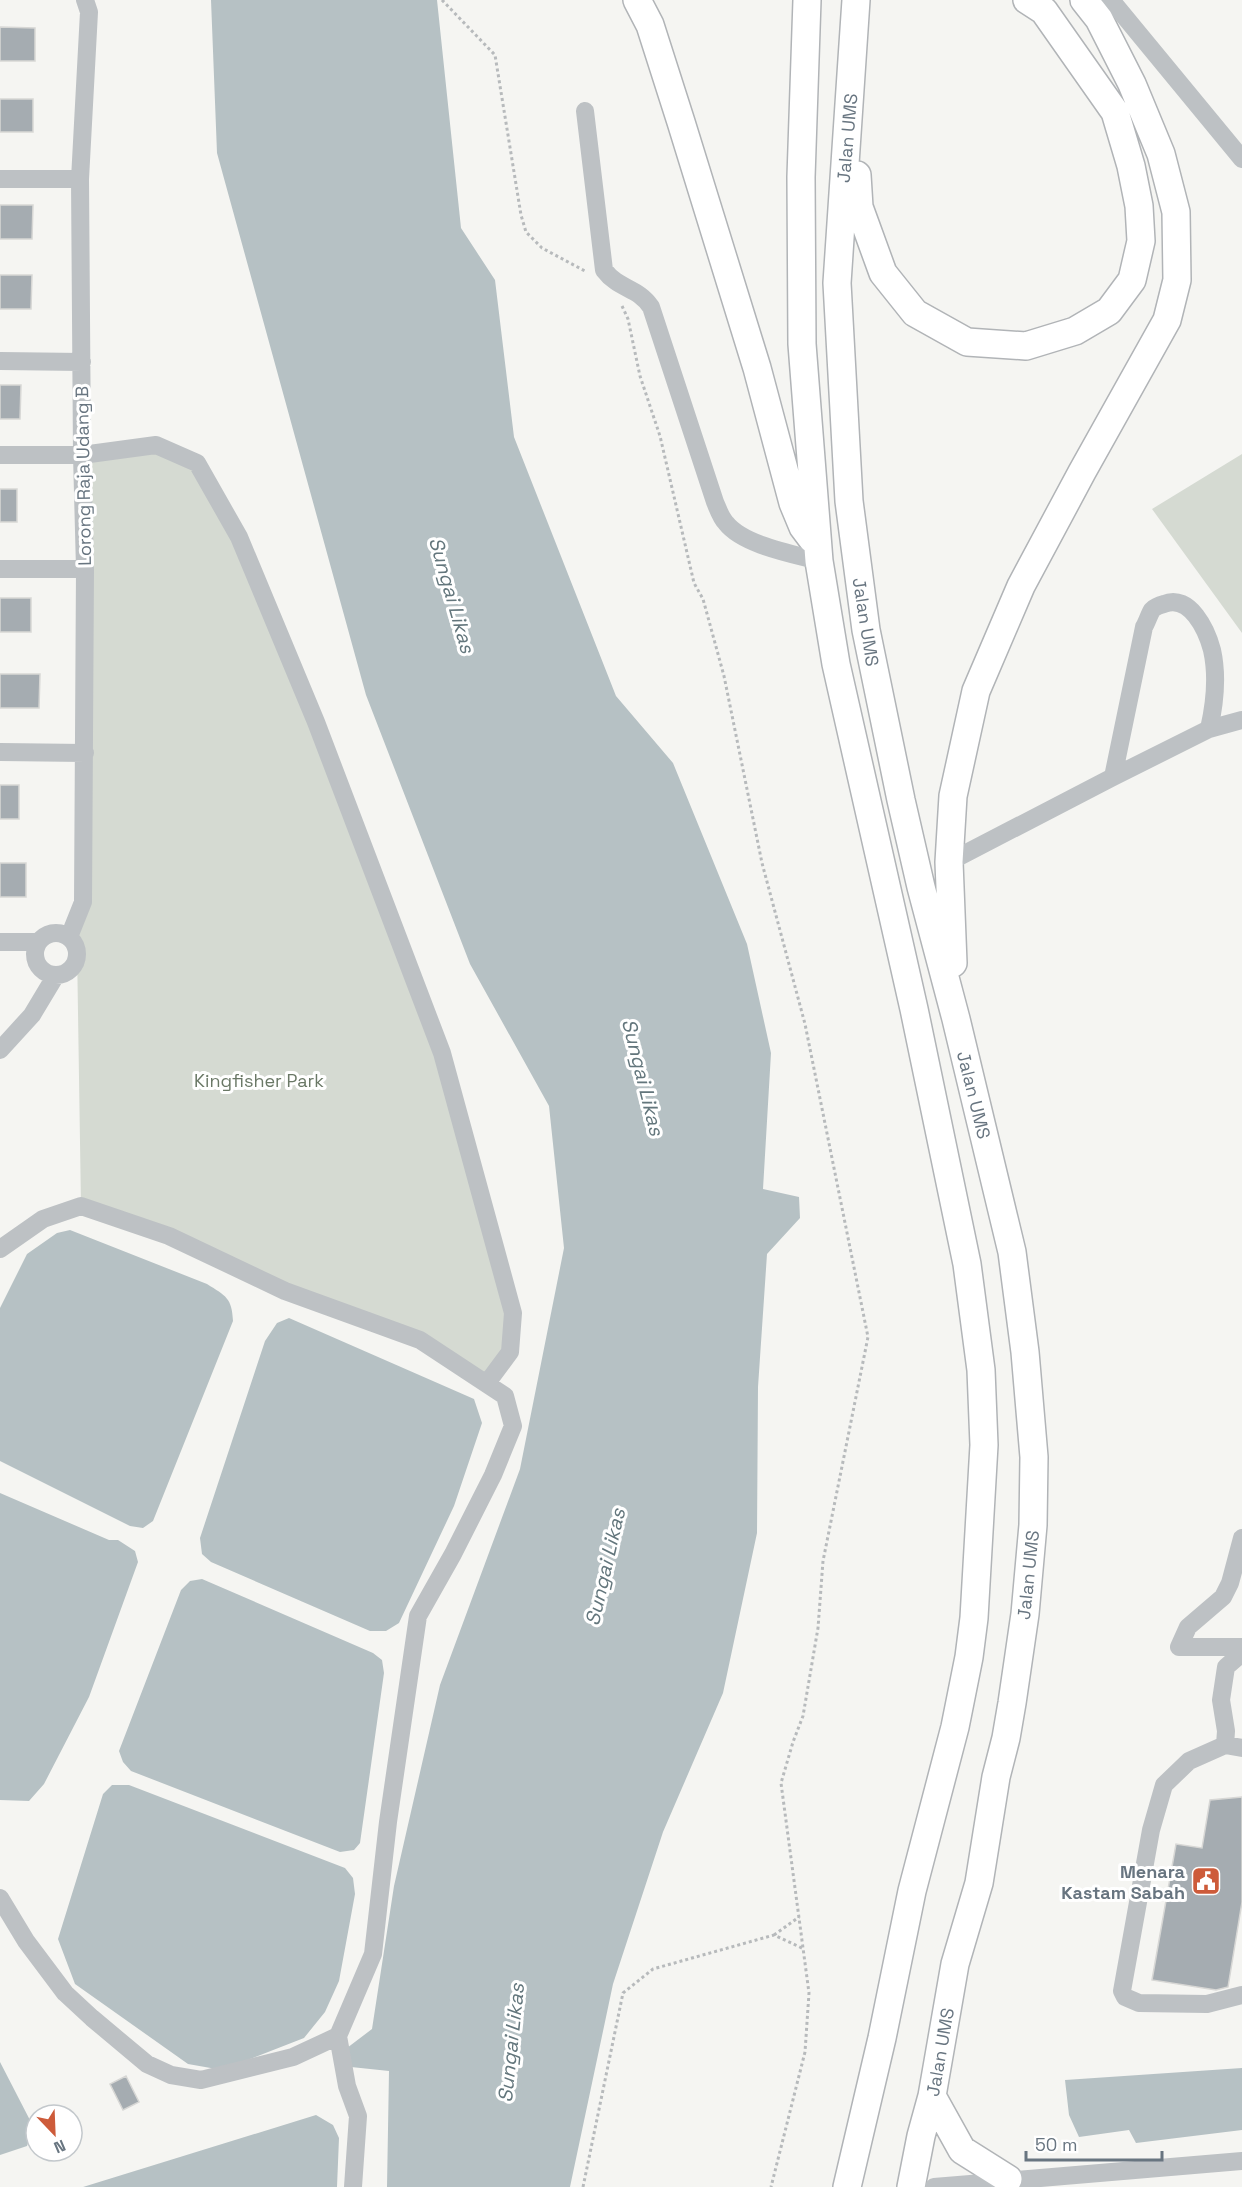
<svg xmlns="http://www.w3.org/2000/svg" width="1242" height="2187" viewBox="0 0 1242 2187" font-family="'Space Grotesk',sans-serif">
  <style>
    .green { fill: #d5dad2 }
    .water { fill: #b6c1c4 }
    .building { fill: #a5acb1; stroke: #d7d7d5; stroke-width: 1.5 }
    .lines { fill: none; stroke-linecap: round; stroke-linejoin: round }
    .highway-casing { stroke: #b1b4b7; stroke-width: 30 }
    .path { stroke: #b7babc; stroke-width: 3; stroke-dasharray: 3 3; stroke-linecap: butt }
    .minor { stroke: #bdc1c4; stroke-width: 18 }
    .highway { stroke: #fff; stroke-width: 27 }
    .labels { text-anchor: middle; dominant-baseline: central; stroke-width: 6; stroke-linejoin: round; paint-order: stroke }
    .street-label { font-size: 18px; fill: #687580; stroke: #fff }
    .park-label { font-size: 18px; fill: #6a7866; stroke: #fff }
    .poi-label { font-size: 18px; font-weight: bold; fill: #687580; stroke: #fff; text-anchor: end }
    .water-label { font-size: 20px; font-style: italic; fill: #63767c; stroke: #fff }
  </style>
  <rect width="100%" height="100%" fill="#f5f5f2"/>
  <path class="green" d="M 156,445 L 197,463 L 239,537 L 442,1053 L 503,1279 L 510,1352 L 487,1383 L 420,1340 L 81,1206 L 77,948 L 69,937 L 83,902 L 82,455 Z
    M 1242,454 L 1242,633 L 1152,509 Z"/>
  <path class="water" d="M 211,0 L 437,0 L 461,228 L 495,280 L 514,437 L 616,696 L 673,763 L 747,944 L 771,1053 L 763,1189 L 799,1197 L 800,1218 L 767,1254 L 758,1387 L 757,1533 L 723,1693 L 663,1832 L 613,1984 L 570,2187 L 387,2187 L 389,2071 L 351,2067 L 347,2048 L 372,2029 L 394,1886 L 440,1685 L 520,1469 L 564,1248 L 549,1106 L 470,964 L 366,695 L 217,153 Z
    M 70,1230 L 207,1284 C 226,1296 232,1298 233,1321 L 153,1521 L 143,1528 L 130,1526 L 0,1461 L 0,1308 L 27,1254 L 57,1233 Z
    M 289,1318 L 474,1399 L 482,1423 L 454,1506 L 399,1623 L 386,1631 L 370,1631 L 211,1562 L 202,1554 L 200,1538 L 265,1341 L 277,1323 Z
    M 0,1493 L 109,1540 L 118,1540 L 135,1551 L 138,1562 L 89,1697 L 44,1784 L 29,1801 L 0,1800 Z
    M 202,1579 L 373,1653 L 382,1660 L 384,1673 L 360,1843 L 354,1850 L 340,1852 L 131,1771 L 123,1762 L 119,1751 L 181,1590 L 190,1581 Z
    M 112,1785 L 129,1785 L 345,1868 L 353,1878 L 355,1894 L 339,1981 L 325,2012 L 304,2038 L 222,2070 L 188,2064 L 75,1984 L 58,1939 L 103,1794 Z
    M 0,2062 L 33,2126 L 27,2146 L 0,2155 Z
    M 1242,2068 L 1242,2130 L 1136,2143 L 1129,2130 L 1079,2137 L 1069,2115 L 1065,2080 Z
    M 316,2115 L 333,2125 L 339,2138 L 337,2187 L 83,2187 Z"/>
  <path class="building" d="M 0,27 L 35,28 L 35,61 L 0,61 Z
    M 0,99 L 33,99 L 33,132 L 0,132 Z
    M 0,205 L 33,205 L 32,239 L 0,239 Z
    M 0,275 L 32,275 L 31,309 L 0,309 Z
    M 0,385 L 21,385 L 20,419 L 0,419 Z
    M 0,489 L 17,489 L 17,522 L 0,522 Z
    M 0,598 L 31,598 L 31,632 L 0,632 Z
    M 0,674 L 40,674 L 39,708 L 0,708 Z
    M 0,785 L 19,785 L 19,819 L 0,819 Z
    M 0,863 L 26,863 L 26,897 L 0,897 Z
    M 1242,1797 L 1242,1902 L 1228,1987 L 1216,1990 L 1152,1980 L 1176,1844 L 1202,1848 L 1210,1800 Z
    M 126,2076 L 139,2102 L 123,2110 L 110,2084 Z"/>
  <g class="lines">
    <g class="highway-casing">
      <path id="highway" d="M 637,0 L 650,25 L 681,122 L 757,368 L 793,503 L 803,527 L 812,539
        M 807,0 L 801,177 L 802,344 L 819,561 L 836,664 L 914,1009 L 967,1264 L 981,1370 L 984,1445 L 974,1618 L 969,1657 L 955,1727 L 912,1891 L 882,2038 L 847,2187
        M 856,0 L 837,283 L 849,501 L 866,630 L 901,800 L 921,887 L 956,1019 L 1012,1252 L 1025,1352 L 1034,1457 L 1033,1525 L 1025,1614 L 1012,1703 L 1006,1738 L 996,1777 L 979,1883 L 955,1964 L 932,2096 L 921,2136 L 911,2187
        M 857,175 L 859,207 L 883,273 L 915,313 L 967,342 L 1026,346 L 1075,331 L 1109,311 L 1132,280 L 1141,241 L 1139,206 L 1131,166 L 1115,112 L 1044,11 L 1027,0
        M 953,963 L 949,862 L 953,796 L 976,691 L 1021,586 L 1082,472 L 1167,320 L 1177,280 L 1176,212 L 1161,154 L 1132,84 L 1099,19 L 1084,0
        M 932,2096 L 962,2150 L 1008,2179"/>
    </g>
    <path class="path" d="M 442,0 L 495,55 L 521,215 L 526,232 L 542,248 L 585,271
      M 622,306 L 628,319 L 640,376 L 660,436 L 694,583 L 703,599 L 724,676 L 762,863 L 805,1024 L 868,1337 L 823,1561 L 818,1628 L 803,1716 L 793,1742 L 781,1783 L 809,1993 L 805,2052 L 771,2187
      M 774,1935 L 799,1917
      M 583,2187 L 623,1993 L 653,1969 L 774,1935 L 804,1949"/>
    <path class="minor" d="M 1111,0 L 1242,159
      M 585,111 L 604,270 C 619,290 638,287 651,307 L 715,502 C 718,509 721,518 726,523 C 743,545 793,554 819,561
      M 0,179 L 80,179
      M 0,361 L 82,362
      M 0,455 L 82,455 L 156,445 L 197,463 L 239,537 L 316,722 L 442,1053 L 513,1313 L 510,1352 L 487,1383
      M 0,569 L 85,569
      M 0,752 L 85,753
      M 1113,777 L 1144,627 C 1147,622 1149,615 1152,610 C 1155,607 1160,605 1164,604 C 1190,593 1207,631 1212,650 C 1218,677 1215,703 1209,729
      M 949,862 L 1113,777 L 1209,729 L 1242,720
      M35 954a21 21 0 1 1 42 0a21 21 0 1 1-42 0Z
      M 69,937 L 83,902 L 85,569 L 82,455 L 80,179 L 89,12 L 85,0
      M 0,942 L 38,942
      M 0,1050 L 32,1015 L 56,975
      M 0,1249 L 43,1219 L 81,1206 L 169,1236 L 285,1291 L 420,1340 L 505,1396 L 513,1426 L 493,1475 L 453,1554 L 418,1616 L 388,1822 L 373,1954 L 338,2036 L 347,2086 L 358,2116 L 353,2187
      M 1242,1538 L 1230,1583 L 1223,1597 L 1188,1627 L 1179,1647 L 1242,1647
      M 1225,1745 L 1226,1731 L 1221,1700 L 1226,1667 L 1242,1653
      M 1242,1748 L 1225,1745 L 1189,1761 L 1164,1785 L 1151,1830 L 1122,1991 L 1125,1997 L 1139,2003 L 1207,2004 L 1242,1995
      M 0,1898 L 26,1941 L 65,1993 L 92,2018 L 147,2064 L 171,2075 L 201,2080 L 293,2057 L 338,2036
      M 934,2187 L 1242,2161"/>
    <use href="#highway" class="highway"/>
  </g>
  <defs>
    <g id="civic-square" transform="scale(1.5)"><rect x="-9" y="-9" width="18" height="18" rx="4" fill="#cd5b3a" stroke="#fff"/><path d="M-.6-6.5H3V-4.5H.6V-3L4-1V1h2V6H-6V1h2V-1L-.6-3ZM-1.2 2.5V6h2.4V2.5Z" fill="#fff"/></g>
  </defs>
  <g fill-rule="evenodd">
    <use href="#civic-square" x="1206" y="1881"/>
  </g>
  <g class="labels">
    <g class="street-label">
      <text transform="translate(847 138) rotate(-85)">Jalan UMS</text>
      <text transform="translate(83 476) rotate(-91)">Lorong Raja Udang B</text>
      <text transform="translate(866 622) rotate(81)">Jalan UMS</text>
      <text transform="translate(974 1095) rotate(76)">Jalan UMS</text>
      <text transform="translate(1028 1575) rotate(-84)">Jalan UMS</text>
      <text transform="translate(940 2052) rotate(-80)">Jalan UMS</text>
    </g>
    <g class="park-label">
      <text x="259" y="1080">Kingfisher Park</text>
    </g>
    <g class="poi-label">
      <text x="1185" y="1871">Menara<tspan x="1185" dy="21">Kastam Sabah</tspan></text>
    </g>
    <g class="water-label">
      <text transform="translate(452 595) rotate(74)">Sungai Likas</text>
      <text transform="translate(643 1077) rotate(76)">Sungai Likas</text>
      <text transform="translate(605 1567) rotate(-77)">Sungai Likas</text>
      <text transform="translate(511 2043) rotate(-84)">Sungai Likas</text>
    </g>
  </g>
  <g transform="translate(54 2133) rotate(157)"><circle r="28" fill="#ffffff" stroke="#c3c8cc" stroke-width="1.5"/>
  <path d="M0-4.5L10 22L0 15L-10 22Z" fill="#cd5b3a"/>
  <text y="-9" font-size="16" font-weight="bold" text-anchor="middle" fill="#687580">N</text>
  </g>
  <path d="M1026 2151v9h136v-9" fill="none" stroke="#687580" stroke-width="3"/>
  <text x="1035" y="2151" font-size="18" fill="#687580" stroke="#ffffff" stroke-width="4.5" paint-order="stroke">50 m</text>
</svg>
